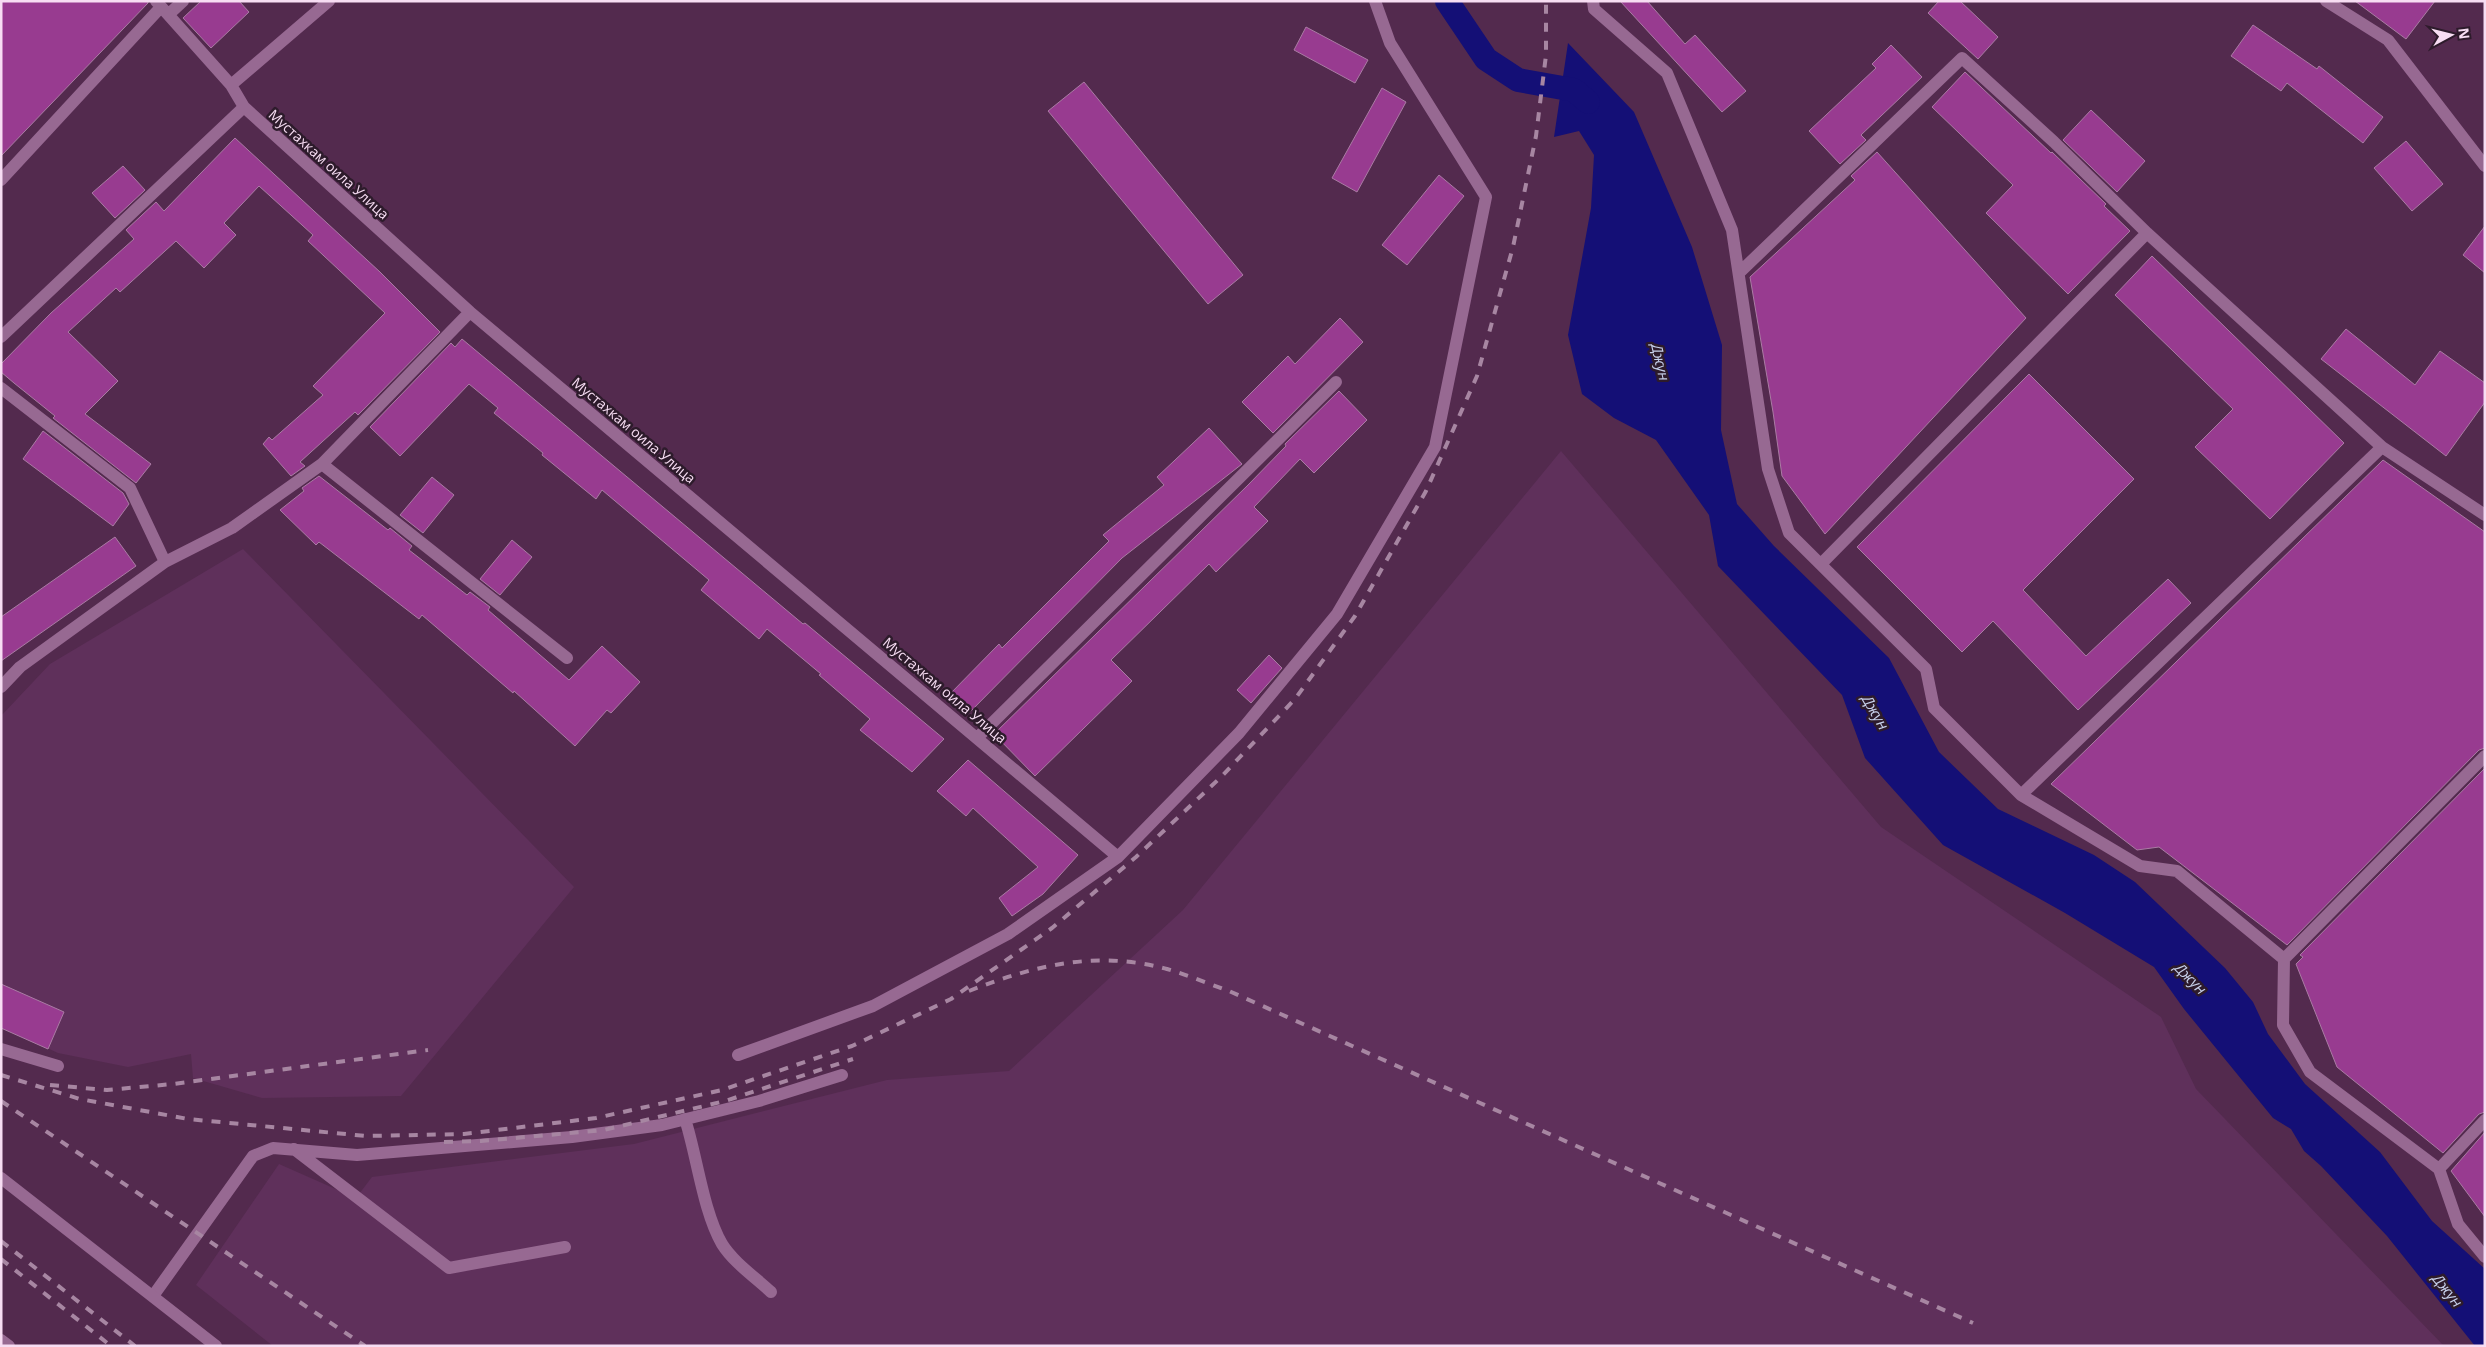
<svg xmlns="http://www.w3.org/2000/svg" width="2486" height="1347" viewBox="0 0 2486 1347" font-family="'Open Sans',sans-serif">
  <style>
    .built { fill: #5f305b }
    .water { fill: #140f76 }
    .lines { fill: none; stroke-linecap: round; stroke-linejoin: round }
    .canal { stroke: #140f76; stroke-width: 24 }
    .building { fill: #983b90; stroke: #aa7ba4 }
    .lane { stroke: #976992; stroke-width: 12 }
    .street { stroke: #976992; stroke-width: 12 }
    .rail { stroke: #a786a2; stroke-width: 4; stroke-dasharray: 9 9; stroke-linecap: butt }
    .labels { text-anchor: middle; dominant-baseline: central; stroke-width: 5; stroke-linejoin: round; paint-order: stroke }
    .street-label { font-size: 14px; fill: #f7ddf3; stroke: #2d1b2b }
    .water-label { font-size: 15px; font-style: italic; fill: #c7d0eb; stroke: #2d1b2b }
  </style>
  <rect width="100%" height="100%" fill="#532a4e"/>
  <path class="built" d="M 1561,451 L 1881,827 L 2161,1017 L 2196,1089 L 2444,1346 L 273,1346 L 196,1285 L 279,1164 L 356,1198 L 372,1177 L 634,1144 L 887,1080 L 1009,1071 L 1183,910 Z
    M 243,549 L 574,887 L 401,1096 L 262,1098 L 193,1078 L 191,1054 L 128,1067 L 58,1053 L 1,1027 L 1,716 L 50,664 Z"/>
  <path class="water" d="M 1568,43 L 1634,112 L 1692,247 L 1722,345 L 1721,430 L 1737,504 L 1774,546 L 1889,658 L 1939,752 L 1998,809 L 2094,855 L 2135,882 L 2225,968 L 2253,1002 L 2268,1034 L 2305,1084 L 2380,1152 L 2432,1221 L 2485,1269 L 2485,1346 L 2475,1346 L 2387,1236 L 2321,1166 L 2304,1151 L 2291,1129 L 2273,1118 L 2184,1009 L 2154,967 L 2065,913 L 1943,845 L 1865,758 L 1842,695 L 1718,566 L 1709,515 L 1656,440 L 1614,418 L 1582,394 L 1568,335 L 1591,208 L 1594,155 L 1579,131 L 1554,137 Z"/>
  <g class="lines">
    <path class="canal" d="M 1447,1 L 1486,59 L 1518,80 L 1574,90 L 1588,102"/>
  </g>
  <path class="building" d="M 1,1 L 148,1 L 148,3 L 1,156 Z
    M 201,1 L 239,1 L 249,12 L 211,48 L 183,18 Z
    M 1620,1 L 1647,1 L 1685,44 L 1695,35 L 1746,91 L 1722,112 Z
    M 1939,1 L 1960,1 L 1998,37 L 1978,59 L 1928,13 Z
    M 2355,1 L 2435,1 L 2406,39 Z
    M 2253,25 L 2317,69 L 2319,66 L 2383,117 L 2363,143 L 2287,83 L 2281,91 L 2231,56 Z
    M 1306,27 L 1368,60 L 1355,83 L 1294,50 Z
    M 1891,45 L 1922,77 L 1861,135 L 1866,140 L 1840,164 L 1809,131 L 1876,68 L 1872,64 Z
    M 1965,72 L 2051,153 L 2052,152 L 2106,204 L 2104,206 L 2130,231 L 2068,294 L 1986,213 L 2013,185 L 1932,107 Z
    M 1084,82 L 1243,275 L 1208,304 L 1048,111 Z
    M 1382,88 L 1406,102 L 1357,192 L 1332,178 Z
    M 2091,110 L 2145,161 L 2117,192 L 2063,140 Z
    M 235,138 L 380,272 L 440,332 L 358,415 L 355,412 L 300,462 L 305,466 L 291,476 L 263,444 L 269,437 L 272,440 L 323,395 L 313,386 L 385,313 L 308,241 L 313,235 L 259,186 L 224,223 L 236,235 L 204,268 L 176,241 L 120,292 L 116,288 L 68,332 L 118,381 L 85,414 L 151,464 L 136,483 L 53,418 L 55,416 L 14,383 L 1,372 L 1,364 L 51,313 L 134,239 L 126,230 L 156,202 L 164,211 Z
    M 2406,141 L 2443,184 L 2412,211 L 2374,168 Z
    M 1877,152 L 2026,318 L 1825,534 L 1782,476 L 1773,412 L 1750,277 L 1855,180 L 1851,176 Z
    M 123,166 L 145,190 L 115,218 L 92,193 Z
    M 1439,175 L 1464,196 L 1407,265 L 1382,245 Z
    M 2485,226 L 2485,273 L 2463,255 Z
    M 2152,256 L 2344,443 L 2270,519 L 2195,447 L 2233,409 L 2115,295 Z
    M 1340,318 L 1363,342 L 1273,433 L 1242,402 L 1288,356 L 1295,364 Z
    M 2346,329 L 2415,385 L 2440,351 L 2485,383 L 2485,402 L 2446,456 L 2321,359 Z
    M 462,339 L 803,624 L 805,623 L 944,739 L 912,772 L 860,730 L 870,719 L 819,675 L 821,674 L 767,629 L 759,639 L 701,590 L 709,580 L 602,490 L 596,499 L 542,455 L 543,453 L 494,413 L 498,408 L 469,384 L 400,456 L 370,427 L 451,343 L 455,347 Z
    M 2029,374 L 2134,479 L 2023,590 L 2086,656 L 2168,579 L 2191,603 L 2078,710 L 1993,621 L 1962,652 L 1857,547 Z
    M 1339,391 L 1367,420 L 1314,473 L 1300,459 L 1254,507 L 1268,521 L 1216,572 L 1209,564 L 1111,660 L 1132,681 L 1035,776 L 994,734 L 1248,485 L 1286,446 L 1285,444 Z
    M 1209,428 L 1242,464 L 1122,558 L 967,715 L 948,696 L 999,644 L 1002,648 L 1109,541 L 1103,535 L 1164,485 L 1157,477 Z
    M 43,431 L 123,493 L 129,504 L 113,526 L 23,459 Z
    M 2383,460 L 2485,532 L 2485,748 L 2479,750 L 2287,945 L 2159,847 L 2137,850 L 2051,784 Z
    M 319,476 L 388,530 L 390,528 L 412,546 L 409,550 L 467,595 L 470,592 L 490,607 L 488,610 L 569,680 L 602,646 L 640,682 L 611,713 L 607,710 L 575,746 L 514,691 L 513,693 L 422,615 L 419,619 L 319,542 L 316,545 L 280,510 L 304,491 L 302,488 Z
    M 432,477 L 454,495 L 423,533 L 400,515 Z
    M 115,537 L 136,566 L 1,661 L 1,617 Z
    M 512,540 L 532,557 L 500,595 L 480,579 Z
    M 1269,655 L 1282,668 L 1251,703 L 1237,690 Z
    M 968,760 L 1078,855 L 1043,894 L 1012,916 L 999,898 L 1038,867 L 973,808 L 966,816 L 937,791 Z
    M 2485,768 L 2485,1112 L 2479,1114 L 2443,1153 L 2337,1067 L 2296,964 L 2303,957 L 2300,955 Z
    M 1,984 L 64,1012 L 48,1049 L 1,1028 Z
    M 2485,1132 L 2485,1217 L 2451,1171 Z"/>
  <g class="lines">
    <path class="lane" d="M 685,1119 C 697,1156 703,1211 722,1244 C 734,1263 755,1277 771,1292
      M 294,1149 L 449,1268 L 565,1247
      M 153,1296 L 253,1156 L 273,1148 L 357,1155 L 572,1137 L 662,1125 L 759,1101 L 842,1075"/>
    <path class="street" d="M 156,1 L 231,85 L 244,107 L 470,312 L 1118,857
      M 1593,1 L 1594,9 L 1667,73 L 1732,230 L 1768,469 L 1789,533 L 1926,669 L 1934,708 L 2021,795 L 2140,866 L 2177,871 L 2284,959
      M 2326,1 L 2388,40 L 2485,166
      M 169,14 L 183,1
      M 231,85 L 329,1
      M 1,180 L 161,7
      M 1739,273 L 1962,58 L 2054,142 L 2147,233 L 2382,447 L 2485,515
      M 1,337 L 244,107
      M 1,388 L 130,488 L 165,562
      M 322,464 L 567,658
      M 1821,564 L 2147,233
      M 1,687 L 20,667 L 165,562 L 232,528 L 322,464 L 470,312
      M 978,737 L 1336,382
      M 2485,756 L 2284,959 L 2283,1025 L 2310,1072 L 2439,1169 L 2458,1224 L 2485,1257
      M 2021,795 L 2382,447
      M 1,1049 L 58,1066
      M 738,1055 L 873,1006 L 1008,934 L 1118,857 L 1239,733 L 1337,614 L 1435,447 L 1486,197 L 1390,43 L 1375,1
      M 2439,1169 L 2485,1120
      M 1,1178 L 216,1346
      M 1,1340 L 9,1346"/>
    <path class="rail" d="M 969,991 C 1035,965 1097,950 1167,969 C 1188,975 1209,984 1229,991 L 1973,1323
      M 1,1075 L 80,1099 L 188,1119 L 366,1136 L 464,1134 L 596,1118 L 722,1090 L 852,1046 L 951,999 L 1052,928 L 1136,857 L 1221,777 L 1295,699 L 1355,616 L 1426,491 L 1477,376 L 1513,247 L 1536,136 L 1546,55 L 1546,1
      M 50,1085 L 107,1090 L 173,1084 L 428,1050
      M 1,1101 L 365,1346
      M 444,1142 L 481,1141 L 604,1130 L 725,1101 L 853,1059
      M 1,1241 L 135,1346
      M 1,1259 L 111,1346"/>
  </g>
  <g class="labels">
    <g class="street-label">
      <text transform="translate(329 164) rotate(42)">Мустахкам оила Улица</text>
      <text transform="translate(634 430) rotate(40)">Мустахкам оила Улица</text>
      <text transform="translate(945 690) rotate(40)">Мустахкам оила Улица</text>
    </g>
    <g class="water-label">
      <text transform="translate(1661 362) rotate(77)">Джун</text>
      <text transform="translate(1876 712) rotate(60)">Джун</text>
      <text transform="translate(2191 978) rotate(45)">Джун</text>
      <text transform="translate(2448 1290) rotate(51)">Джун</text>
    </g>
  </g>
  <rect width="2486" height="1347" fill="none" stroke="#f7ddf3" stroke-width="5"/>
  <g transform="translate(2451 35) rotate(83)" stroke="#2d1b2b" stroke-width="4" paint-order="stroke">
  <path d="M0-4L9 19L0 12L-9 19Z" fill="#f7ddf3"/>
  <text y="-8" font-size="14" font-weight="bold" text-anchor="middle" fill="#f7ddf3">N</text>
  </g>
</svg>
